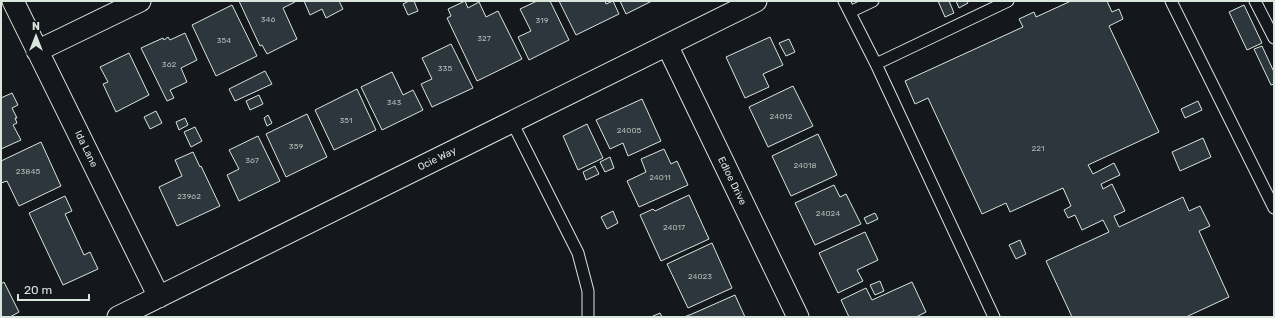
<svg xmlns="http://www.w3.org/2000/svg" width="1275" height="318" viewBox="0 0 1275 318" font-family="Rubik,sans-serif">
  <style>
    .building { fill: #2c363c; stroke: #d8e6dc }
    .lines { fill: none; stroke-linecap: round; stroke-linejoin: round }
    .lane-casing { stroke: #d8e6dc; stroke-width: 13 }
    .street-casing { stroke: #d8e6dc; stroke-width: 23 }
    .lane { stroke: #14181c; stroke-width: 11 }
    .street { stroke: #14181c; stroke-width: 21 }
    .labels { text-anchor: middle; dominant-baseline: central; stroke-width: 3; stroke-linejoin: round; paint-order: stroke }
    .number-label { font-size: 8px; fill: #adbab4 }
    .street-label { font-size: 10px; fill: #d8e6dc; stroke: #14181c }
  </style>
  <rect width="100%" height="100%" fill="#14181c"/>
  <path class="building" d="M 239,1 L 294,1 L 295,2 L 283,8 L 297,39 L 267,54 L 262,45 L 260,46 Z
    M 304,1 L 339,1 L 343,9 L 326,18 L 322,9 L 310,15 Z
    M 409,1 L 414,1 L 418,11 L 408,15 L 403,4 Z
    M 465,1 L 468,8 L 479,2 L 486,17 L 498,11 L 522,59 L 477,81 L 447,18 L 451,16 L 448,9 Z
    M 537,1 L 550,1 L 569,40 L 529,60 L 518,37 L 531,31 L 520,9 Z
    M 559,1 L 605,1 L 606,4 L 613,1 L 619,14 L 576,35 Z
    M 620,1 L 652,1 L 626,14 Z
    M 938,1 L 949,1 L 954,13 L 945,17 Z
    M 956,1 L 967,1 L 968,3 L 959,8 Z
    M 1071,1 L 1107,1 L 1112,12 L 1119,9 L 1123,19 L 1109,26 L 1159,132 L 1088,165 L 1093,174 L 1114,163 L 1120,175 L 1101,184 L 1103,189 L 1112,184 L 1125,211 L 1114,216 L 1119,227 L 1183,197 L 1189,211 L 1200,206 L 1210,226 L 1199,231 L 1229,297 L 1186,317 L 1072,317 L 1046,261 L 1109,232 L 1103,220 L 1082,230 L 1075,215 L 1068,218 L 1064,210 L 1071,206 L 1063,188 L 1010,212 L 1006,203 L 982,214 L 928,98 L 915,104 L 905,81 L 1023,27 L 1019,19 L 1034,12 L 1036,17 Z
    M 232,5 L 257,56 L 216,76 L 192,25 Z
    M 1244,5 L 1262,43 L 1247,50 L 1229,12 Z
    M 185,33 L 197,60 L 181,68 L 187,82 L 170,90 L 174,98 L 167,101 L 141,48 L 163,38 L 164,40 L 168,37 L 170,40 Z
    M 770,37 L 783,65 L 763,74 L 769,87 L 745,98 L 726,57 Z
    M 789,39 L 795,52 L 786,56 L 779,43 Z
    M 451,44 L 473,88 L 432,107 L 421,84 L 432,79 L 422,58 Z
    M 1262,46 L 1274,72 L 1274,84 L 1271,85 L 1254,49 Z
    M 129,53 L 149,95 L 116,112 L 103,84 L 108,82 L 100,67 Z
    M 265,71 L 272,84 L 235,101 L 229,89 Z
    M 392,72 L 403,95 L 413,90 L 423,110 L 382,130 L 361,87 Z
    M 793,86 L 813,126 L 768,147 L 749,107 Z
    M 357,89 L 376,130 L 334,150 L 315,110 Z
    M 12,93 L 18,105 L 12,108 L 17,118 L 15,118 L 17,123 L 13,125 L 21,140 L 1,149 L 1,98 Z
    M 259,95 L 263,104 L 250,110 L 246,101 Z
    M 642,99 L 661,141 L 628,156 L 623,143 L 610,149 L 596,120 Z
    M 1198,101 L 1202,110 L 1185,118 L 1181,109 Z
    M 156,111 L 162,123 L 150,129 L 144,117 Z
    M 307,114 L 327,157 L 286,177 L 266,134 Z
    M 268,115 L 272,123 L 267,126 L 264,118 Z
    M 185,118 L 188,125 L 179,130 L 176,122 Z
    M 587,124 L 603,158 L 578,170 L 563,136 Z
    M 195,127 L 202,141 L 191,147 L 184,132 Z
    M 818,134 L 837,175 L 791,196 L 772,156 Z
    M 258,136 L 280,181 L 239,201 L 227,175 L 239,169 L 229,150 Z
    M 1203,138 L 1211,157 L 1180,171 L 1172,152 Z
    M 41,142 L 61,186 L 19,206 L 7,181 L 1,183 L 1,161 Z
    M 664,149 L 671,164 L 677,161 L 688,185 L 639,207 L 627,181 L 646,172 L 641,159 Z
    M 193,152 L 200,167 L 201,166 L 220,206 L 177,226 L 159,187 L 182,176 L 175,160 Z
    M 610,157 L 614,168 L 605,172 L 600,162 Z
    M 595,166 L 599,174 L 586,180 L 583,172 Z
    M 834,185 L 840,197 L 846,194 L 861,224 L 815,245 L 795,203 Z
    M 689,195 L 709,239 L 661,261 L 640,215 L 653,209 L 655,211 Z
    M 65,196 L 72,211 L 65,214 L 84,255 L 90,252 L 98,269 L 63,285 L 29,213 Z
    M 613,211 L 618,223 L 607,229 L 601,217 Z
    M 875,213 L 878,219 L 867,224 L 864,218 Z
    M 865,232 L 878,260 L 857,270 L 863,281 L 838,293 L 819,253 Z
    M 1020,240 L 1026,254 L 1016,259 L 1009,245 Z
    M 712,243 L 732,288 L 688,308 L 667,264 Z
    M 880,281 L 884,291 L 875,295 L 870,285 Z
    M 4,282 L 19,312 L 10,317 L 1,317 L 1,284 Z
    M 912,282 L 926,312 L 916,317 L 849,317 L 841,300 L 866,288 L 872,300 Z
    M 735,295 L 745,317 L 684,317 L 692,314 Z
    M 660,313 L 662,317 L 651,317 Z"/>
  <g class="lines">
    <g class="lane-casing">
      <path id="lane" d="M 844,1 L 876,64 L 994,317
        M 1171,1 L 1274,208
        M 1255,1 L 1274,38
        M 850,12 L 873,1
        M 876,64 L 1008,1
        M 512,122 L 578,253 L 588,291 L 588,317"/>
    </g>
    <g class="street-casing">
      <path id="street" d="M 13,1 L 159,297
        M 667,45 L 798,317
        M 37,51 L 140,1
        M 118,317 L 756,1"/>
    </g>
    <use href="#lane" class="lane"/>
    <use href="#street" class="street"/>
  </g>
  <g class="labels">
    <g class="number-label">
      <text x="268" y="19">346</text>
      <text x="542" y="20">319</text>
      <text x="484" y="38">327</text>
      <text x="224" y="40">354</text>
      <text x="169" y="64">362</text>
      <text x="445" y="68">335</text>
      <text x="394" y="102">343</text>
      <text x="781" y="116">24012</text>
      <text x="346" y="120">351</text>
      <text x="629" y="130">24005</text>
      <text x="296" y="146">359</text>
      <text x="1038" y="148">221</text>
      <text x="252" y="160">367</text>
      <text x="805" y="165">24018</text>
      <text x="28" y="171">23845</text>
      <text x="660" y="177">24011</text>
      <text x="189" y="196">23962</text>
      <text x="828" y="213">24024</text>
      <text x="674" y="227">24017</text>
      <text x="700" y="276">24023</text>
    </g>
    <g class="street-label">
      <text transform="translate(86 149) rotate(64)">Ida Lane</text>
      <text transform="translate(437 159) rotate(-26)">Ocie Way</text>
      <text transform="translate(732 181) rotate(64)">Edloe Drive</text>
    </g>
  </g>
  <rect width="1275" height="318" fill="none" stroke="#d8e6dc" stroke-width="4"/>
  <g transform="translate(36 36)" stroke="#14181c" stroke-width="3" paint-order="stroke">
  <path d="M0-3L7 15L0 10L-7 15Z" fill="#d8e6dc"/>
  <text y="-6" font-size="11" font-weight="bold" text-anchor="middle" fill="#d8e6dc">N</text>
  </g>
  <path d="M18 294v6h71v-6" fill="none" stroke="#d8e6dc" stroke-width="2"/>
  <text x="24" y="294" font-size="12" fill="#d8e6dc" stroke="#14181c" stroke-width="3" paint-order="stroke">20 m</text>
</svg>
